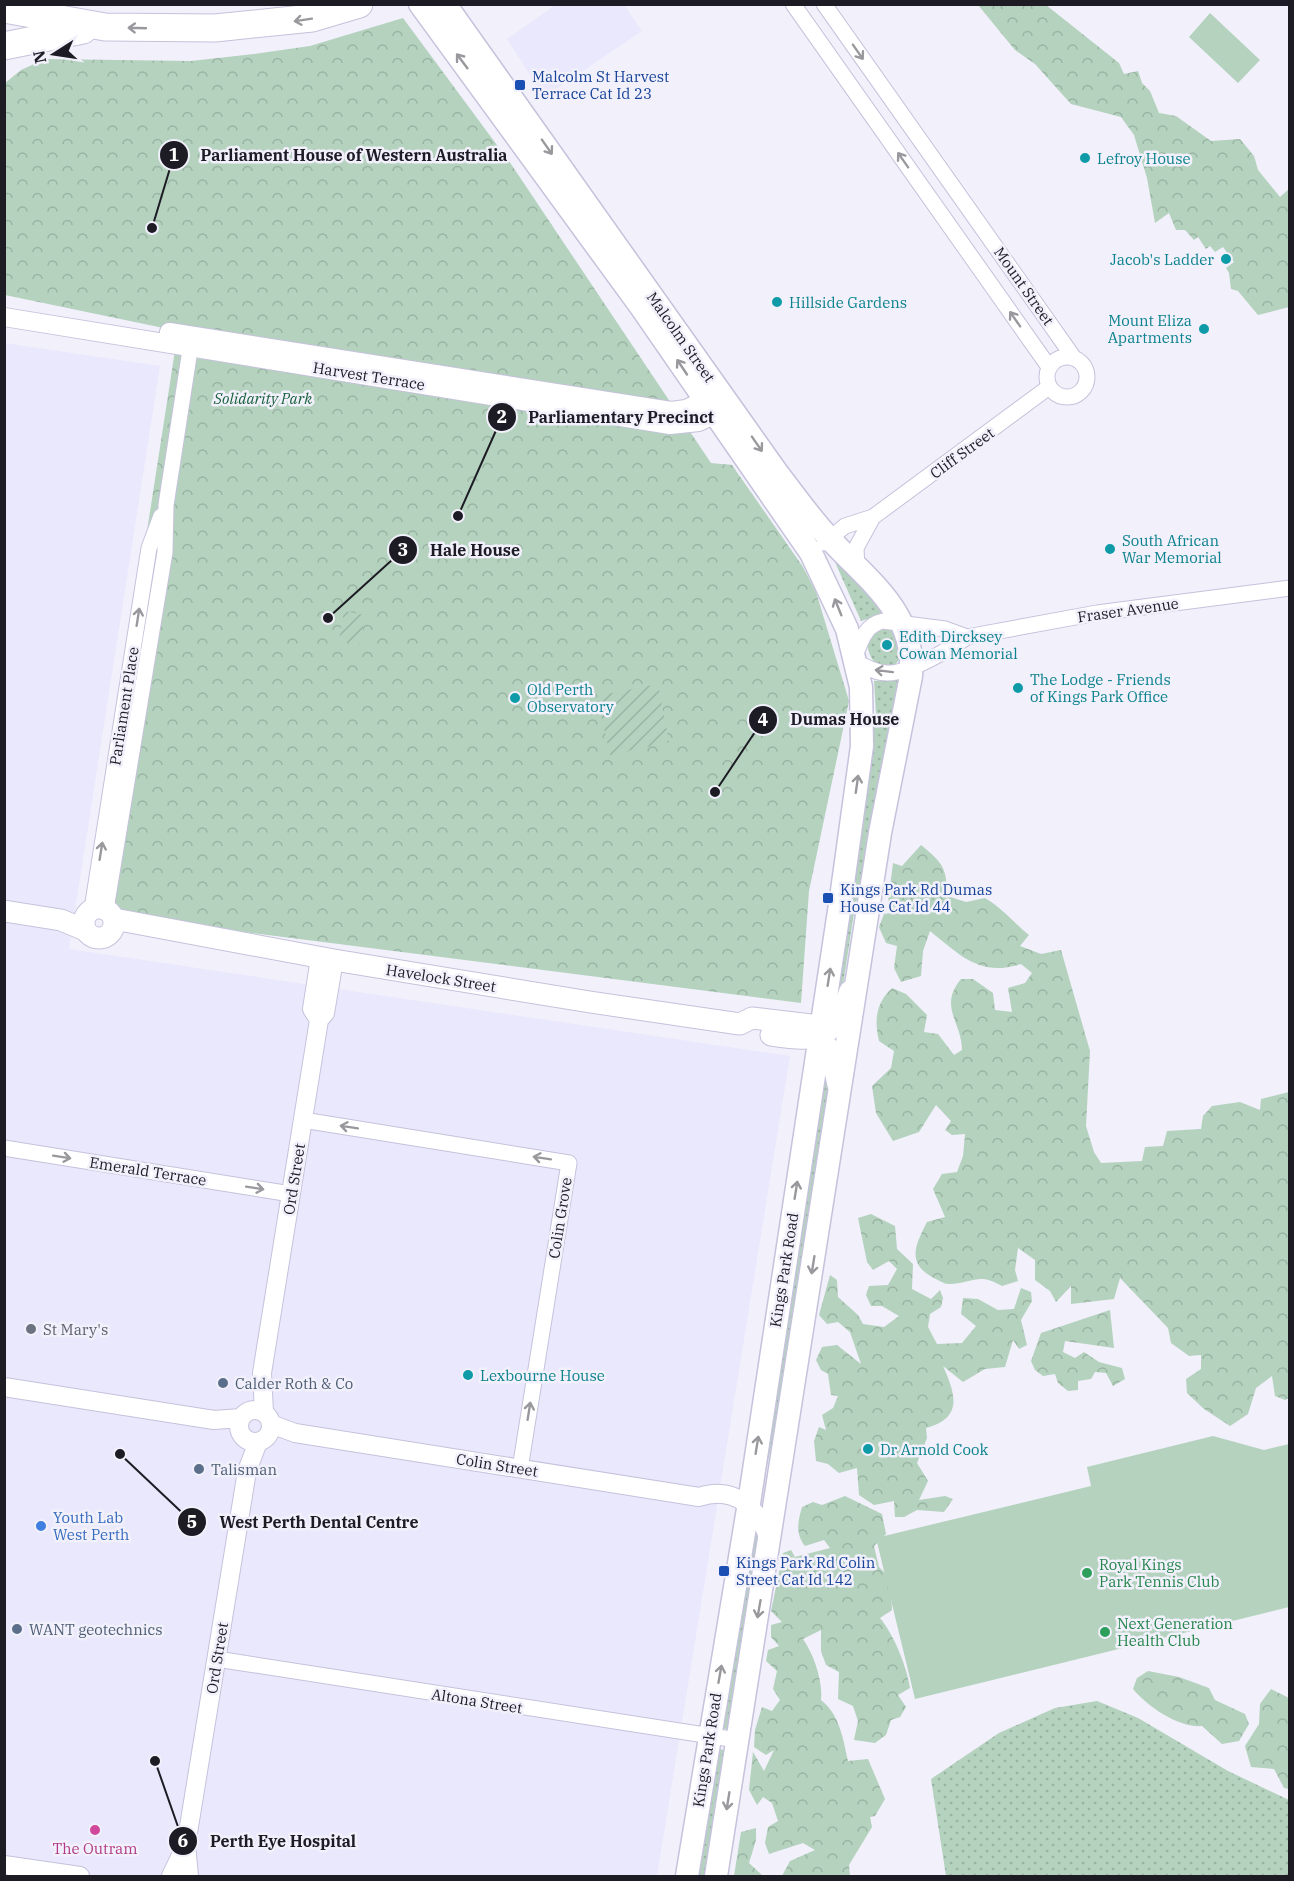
<svg xmlns="http://www.w3.org/2000/svg" width="1294" height="1881" viewBox="0 0 1294 1881" font-family="'IBM Plex Serif',serif">
  <style>
    .built { fill: #eae8fc }
    .grass { fill: url(#grass-dots) }
    .forest { fill: url(#forest-crowns) }
    .garden { fill: url(#garden-furrows) }
    .pitch { fill: #b4d2be }
    .lines { fill: none; stroke-linecap: round; stroke-linejoin: round }
    .minor-casing { stroke: #c5c2db; stroke-width: 17 }
    .tertiary-casing { stroke: #c5c2db; stroke-width: 20 }
    .secondary-casing { stroke: #c5c2db; stroke-width: 23 }
    .primary-casing { stroke: #c5c2db; stroke-width: 25 }
    .motorway-casing { stroke: #c5c2db; stroke-width: 29 }
    .minor { stroke: #fff; stroke-width: 15 }
    .tertiary { stroke: #fff; stroke-width: 18 }
    .secondary { stroke: #fff; stroke-width: 21 }
    .primary { stroke: #fff; stroke-width: 22 }
    .motorway { stroke: #fff; stroke-width: 27 }
    .oneway { stroke: #99999d }
    .transit-dot { fill: #1a4fb4; stroke: #f1f0fb; stroke-width: 2 }
    .culture-dot { fill: #0f9aa8; stroke: #f1f0fb; stroke-width: 2 }
    .worship-dot { fill: #6b7280; stroke: #f1f0fb; stroke-width: 2 }
    .service-dot { fill: #5c6f8a; stroke: #f1f0fb; stroke-width: 2 }
    .shop-dot { fill: #3f7fe0; stroke: #f1f0fb; stroke-width: 2 }
    .leisure-dot { fill: #2e9e5b; stroke: #f1f0fb; stroke-width: 2 }
    .hotel-dot { fill: #d1479c; stroke: #f1f0fb; stroke-width: 2 }
    .labels { text-anchor: middle; dominant-baseline: central; stroke-width: 5; stroke-linejoin: round; paint-order: stroke }
    .transit-label { font-size: 15px; fill: #164399; stroke: #f1f0fb; text-anchor: start }
    .culture-label { font-size: 15px; fill: #0d838f; stroke: #f1f0fb; text-anchor: start }
    .street-label { font-size: 15px; fill: #1d1c25; stroke: #f1f0fb }
    .park-label { font-size: 15px; font-style: italic; fill: #165f3b; stroke: #f1f0fb }
    .worship-label { font-size: 15px; fill: #5b616d; stroke: #f1f0fb; text-anchor: start }
    .service-label { font-size: 15px; fill: #4e5e75; stroke: #f1f0fb; text-anchor: start }
    .shop-label { font-size: 15px; fill: #366cbe; stroke: #f1f0fb; text-anchor: start }
    .leisure-label { font-size: 15px; fill: #27864d; stroke: #f1f0fb; text-anchor: start }
    .hotel-label { font-size: 15px; fill: #b23c85; stroke: #f1f0fb }
    .leader { fill: none; stroke: #1d1c25; stroke-width: 2 }
    .callout-dot { fill: #1d1c25; stroke: #f1f0fb; stroke-width: 2 }
    .mark-label { font-size: 18px; text-anchor: middle; font-weight: bold; fill: #fff }
    .callout-label { font-size: 16px; text-anchor: middle; font-weight: bold; fill: #1d1c25; stroke: #f1f0fb; stroke-width: 5; stroke-linejoin: round; paint-order: stroke }
  </style>
  <defs>
    <pattern id="grass-dots" width="8" height="8" patternUnits="userSpaceOnUse" patternTransform="scale(1.5)"><rect width="8" height="8" fill="#b4d2be"/><path d="M2 2h.1M6 6h.1" fill="none" stroke="#9ab4a3" stroke-width="1.8" stroke-linecap="round"/></pattern>
    <pattern id="forest-crowns" width="20" height="18" patternUnits="userSpaceOnUse" patternTransform="scale(1.5)"><rect width="20" height="18" fill="#b4d2be"/><path d="M2 6a3 3 0 1 1 6 0M12 15a3 3 0 1 1 6 0" fill="none" stroke="#9ab4a3"/></pattern>
    <pattern id="garden-furrows" width="10" height="10" patternUnits="userSpaceOnUse" patternTransform="scale(1.5)"><rect width="10" height="10" fill="#b4d2be"/><path d="M-1 1l2-2M0 10L10 0M9 11l2-2" fill="none" stroke="#9ab4a3"/></pattern>
  </defs>
  <rect width="100%" height="100%" fill="#f1f0fb"/>
  <path class="built" d="M 557,4 L 624,5 L 642,31 L 544,97 L 507,39 Z
    M 4,343 L 160,366 L 69,949 L 790,1056 L 657,1876 L 5,1876 Z"/>
  <path class="grass" d="M 835,562 L 876,599 L 887,613 L 861,621 Z
    M 880,626 L 893,628 L 903,655 L 894,666 C 877,671 868,658 867,641 Z
    M 900,678 L 902,683 L 854,913 L 839,1011 L 830,1017 L 870,744 L 876,714 L 874,681 Z
    M 823,1056 L 832,1080 L 776,1424 L 762,1489 Z
    M 751,1522 L 761,1539 L 728,1730 L 722,1728 Z
    M 1097,1701 L 1138,1718 L 1228,1771 L 1289,1800 L 1289,1876 L 946,1876 L 931,1779 L 999,1733 L 1055,1708 Z
    M 718,1749 L 725,1750 L 708,1876 L 695,1876 Z"/>
  <path class="forest" d="M 978,5 L 1046,5 L 1119,63 L 1124,74 L 1138,71 L 1142,83 L 1150,91 L 1159,113 L 1176,116 L 1211,141 L 1240,139 L 1254,156 L 1258,170 L 1280,197 L 1289,189 L 1289,307 L 1258,315 L 1238,291 L 1231,289 L 1229,273 L 1226,268 L 1234,262 L 1223,247 L 1215,252 L 1210,246 L 1206,249 L 1198,237 L 1194,240 L 1185,230 L 1176,230 L 1169,213 L 1155,223 L 1147,178 L 1134,135 L 1121,117 L 1071,104 L 1035,64 L 1015,50 Z
    M 403,18 L 511,164 L 711,463 L 732,465 L 803,567 L 816,592 L 849,701 L 809,891 L 801,1003 L 88,912 L 178,331 L 5,295 L 5,83 L 21,70 L 45,59 L 191,61 L 254,54 L 310,46 Z
    M 921,845 C 943,863 947,868 947,896 L 966,902 L 985,898 C 1001,907 1014,923 1029,935 L 1020,946 L 1041,954 L 1061,950 L 1090,1051 L 1086,1126 L 1094,1152 L 1101,1163 L 1142,1161 L 1145,1147 L 1163,1146 L 1167,1131 L 1201,1129 L 1203,1116 L 1212,1106 L 1240,1102 L 1260,1110 L 1261,1099 L 1289,1092 L 1289,1398 L 1285,1400 L 1275,1396 L 1272,1376 L 1256,1388 L 1248,1414 L 1230,1426 L 1204,1409 L 1187,1393 L 1186,1379 L 1201,1369 L 1201,1355 L 1189,1356 L 1171,1343 L 1168,1328 L 1120,1278 L 1114,1299 L 1071,1304 L 1071,1286 L 1056,1302 L 1050,1291 L 1035,1280 L 1035,1260 L 1018,1248 L 1015,1270 L 1018,1281 L 1002,1286 C 978,1272 974,1283 949,1284 C 943,1284 937,1279 932,1277 C 906,1262 916,1244 927,1222 L 945,1217 L 933,1189 L 942,1174 L 957,1172 L 963,1156 L 965,1134 L 952,1135 L 945,1130 L 951,1121 L 936,1105 L 919,1132 L 893,1141 L 876,1113 L 872,1086 L 891,1068 L 894,1051 L 879,1041 C 874,1020 876,1003 892,988 L 906,994 L 927,1015 L 924,1032 L 938,1034 L 954,1055 L 962,1050 C 962,1022 938,1007 961,979 L 973,979 L 993,993 L 995,1010 L 1012,1012 L 1008,988 L 1025,983 L 1032,973 L 1021,964 C 980,977 961,956 930,931 L 923,951 L 921,976 L 901,982 L 894,968 L 897,946 L 886,943 L 879,927 L 884,914 L 899,912 L 888,902 L 893,863 L 902,866 Z
    M 871,1214 L 895,1226 L 897,1249 L 913,1264 L 912,1289 L 931,1299 L 940,1290 L 943,1298 L 941,1307 L 930,1314 L 928,1327 L 937,1344 L 962,1343 L 976,1326 L 961,1314 L 963,1298 L 978,1299 L 998,1310 L 1014,1309 L 1021,1288 L 1031,1292 L 1032,1301 L 1021,1320 L 1027,1345 L 1019,1349 L 1013,1340 L 1005,1367 L 985,1369 L 963,1382 L 943,1366 C 956,1395 963,1418 926,1428 L 927,1438 L 917,1463 L 928,1481 L 919,1500 L 945,1496 L 953,1499 L 944,1512 L 917,1510 L 904,1517 L 895,1517 L 894,1501 L 874,1505 L 859,1495 L 857,1468 L 839,1473 L 828,1464 L 816,1461 L 814,1441 L 819,1427 L 826,1430 L 822,1415 L 833,1408 L 838,1396 L 831,1395 L 828,1374 L 821,1370 L 816,1360 L 822,1347 L 837,1345 L 861,1364 L 850,1332 L 838,1322 L 827,1324 L 819,1315 L 830,1275 L 837,1280 L 838,1297 L 858,1315 L 863,1324 L 884,1327 L 899,1316 L 882,1306 L 871,1306 L 866,1295 L 869,1286 L 888,1285 L 897,1269 L 889,1261 L 873,1270 L 867,1262 L 858,1218 Z
    M 1110,1310 L 1114,1348 L 1065,1341 L 1063,1352 L 1075,1358 L 1084,1352 L 1099,1362 L 1122,1368 L 1125,1379 L 1113,1386 L 1106,1373 L 1095,1372 L 1091,1379 L 1078,1381 L 1078,1390 L 1068,1391 L 1058,1383 L 1055,1374 L 1043,1376 L 1035,1370 L 1031,1361 L 1041,1333 Z
    M 845,1496 L 882,1514 L 886,1534 L 874,1546 L 879,1567 L 890,1578 L 892,1610 L 880,1618 C 894,1635 907,1667 910,1688 L 898,1695 L 906,1707 L 900,1717 L 891,1720 L 886,1735 L 875,1743 L 854,1740 L 858,1721 L 853,1706 L 838,1699 L 839,1672 L 826,1665 L 821,1651 L 821,1630 L 803,1639 C 814,1655 823,1681 821,1700 C 840,1715 843,1739 848,1761 L 868,1759 L 885,1799 L 875,1816 L 870,1817 L 872,1827 L 849,1865 L 850,1876 L 782,1876 L 790,1861 L 815,1850 L 803,1843 L 769,1854 L 765,1843 L 768,1827 L 778,1821 L 772,1803 L 763,1797 L 757,1805 L 749,1790 L 753,1752 L 764,1771 L 774,1750 L 766,1755 L 754,1747 L 755,1730 L 762,1707 L 772,1711 L 780,1700 L 773,1689 L 777,1671 L 766,1661 L 768,1650 L 779,1646 L 771,1637 L 771,1625 L 782,1622 L 771,1611 L 783,1553 L 791,1550 L 795,1557 L 830,1548 L 824,1540 L 805,1546 C 795,1533 798,1521 802,1507 L 813,1502 L 822,1505 Z
    M 1148,1671 L 1179,1677 L 1209,1688 L 1215,1700 L 1245,1714 L 1249,1724 L 1239,1741 L 1222,1744 L 1202,1726 C 1179,1728 1148,1707 1133,1689 L 1137,1678 Z
    M 1271,1689 L 1289,1698 L 1289,1789 L 1284,1788 L 1274,1769 L 1251,1767 L 1245,1746 L 1259,1724 L 1260,1704 Z
    M 756,1828 L 756,1840 L 749,1863 L 763,1876 L 734,1876 L 741,1832 Z"/>
  <path class="garden" d="M 344,611 L 365,615 L 360,645 L 339,641 Z
    M 658,684 L 669,742 L 610,755 L 597,696 Z"/>
  <path class="pitch" d="M 1210,13 L 1260,60 L 1238,83 L 1189,37 Z
    M 1213,1436 L 1264,1450 L 1289,1444 L 1289,1607 L 915,1699 L 876,1538 L 1091,1486 L 1087,1467 Z"/>
  <g class="lines">
    <g class="minor-casing">
      <path id="minor" d="M 793,4 L 1049,367
        M 824,4 L 1074,358
        M1047 377a20 20 0 1 1 40 0a20 20 0 1 1-40 0Z
        M 824,543 L 845,526 L 873,517 L 1049,387
        M 857,568 L 856,548 L 873,517
        M 855,656 C 861,641 865,625 883,621 L 945,629 L 967,637
        M 856,662 C 866,667 876,673 887,673 C 909,674 950,649 967,637 L 1097,613 L 1290,588
        M 92,909 L 149,548 L 161,516
        M 106,909 L 165,552 L 166,505 L 192,337
        M 303,1120 L 569,1163 L 520,1469
        M 4,1148 L 291,1194
        M 217,1659 L 737,1740"/>
    </g>
    <g class="tertiary-casing">
      <path id="tertiary" d="M 4,317 L 670,425 L 699,422 L 726,409
        M 169,332 L 671,411 L 686,409 L 717,394
        M 319,1020 L 312,1009 L 320,958
        M 4,1387 L 214,1420 L 241,1418
        M239 1426a16 16 0 1 1 32 0a16 16 0 1 1-32 0Z
        M 264,1412 L 262,1373 L 319,1020 L 325,1013 L 334,960
        M 271,1424 L 295,1433 L 699,1497 C 736,1485 760,1509 770,1543
        M 4,1865 L 80,1876
        M 171,1876 L 185,1847
        M 189,1876 L 186,1845 L 247,1471 L 258,1442"/>
    </g>
    <g class="secondary-casing">
      <path id="secondary" d="M84 923a15 15 0 1 1 30 0a15 15 0 1 1-30 0Z
        M 4,911 L 61,920 L 85,930
        M 114,919 L 334,960 L 590,1002 L 740,1024 L 752,1018 L 811,1025 L 831,1052 L 838,1085
        M 771,1035 C 822,1042 831,1042 850,991"/>
    </g>
    <g class="primary-casing">
      <path id="primary" d="M 420,4 L 641,307 L 811,553 L 847,629 L 861,687 L 862,746 L 841,898 L 749,1503 L 687,1876
        M 445,4 L 778,474 C 795,496 811,519 830,539 C 868,581 916,612 911,676 L 880,833 L 716,1876"/>
    </g>
    <g class="motorway-casing">
      <path id="motorway" d="M 4,9 L 105,27 L 215,28 L 312,18 L 359,4
        M 4,46 L 83,30"/>
    </g>
    <use href="#minor" class="minor"/>
    <use href="#tertiary" class="tertiary"/>
    <use href="#secondary" class="secondary"/>
    <use href="#primary" class="primary"/>
    <use href="#motorway" class="motorway"/>
  </g>
  <defs><path id="oneway-shaft" d="M-6 0H5M1.5-3L5.5 0L1.5 3" fill="none" stroke-width="1.6" stroke-linecap="round" stroke-linejoin="round" transform="scale(1.5)"/></defs>
  <g class="oneway">
    <use href="#oneway-shaft" transform="translate(303 20) rotate(171)"/>
    <use href="#oneway-shaft" transform="translate(137 28) rotate(-178)"/>
    <use href="#oneway-shaft" transform="translate(858 52) rotate(55)"/>
    <use href="#oneway-shaft" transform="translate(462 61) rotate(-127)"/>
    <use href="#oneway-shaft" transform="translate(547 147) rotate(55)"/>
    <use href="#oneway-shaft" transform="translate(903 160) rotate(-125)"/>
    <use href="#oneway-shaft" transform="translate(1015 319) rotate(-125)"/>
    <use href="#oneway-shaft" transform="translate(682 367) rotate(-124)"/>
    <use href="#oneway-shaft" transform="translate(757 444) rotate(55)"/>
    <use href="#oneway-shaft" transform="translate(838 607) rotate(-112)"/>
    <use href="#oneway-shaft" transform="translate(138 617) rotate(-81)"/>
    <use href="#oneway-shaft" transform="translate(884 671) rotate(-173)"/>
    <use href="#oneway-shaft" transform="translate(857 784) rotate(-82)"/>
    <use href="#oneway-shaft" transform="translate(101 851) rotate(-81)"/>
    <use href="#oneway-shaft" transform="translate(829 977) rotate(-81)"/>
    <use href="#oneway-shaft" transform="translate(349 1127) rotate(-171)"/>
    <use href="#oneway-shaft" transform="translate(62 1157) rotate(9)"/>
    <use href="#oneway-shaft" transform="translate(542 1158) rotate(-171)"/>
    <use href="#oneway-shaft" transform="translate(255 1188) rotate(9)"/>
    <use href="#oneway-shaft" transform="translate(796 1190) rotate(-81)"/>
    <use href="#oneway-shaft" transform="translate(813 1265) rotate(99)"/>
    <use href="#oneway-shaft" transform="translate(529 1411) rotate(-81)"/>
    <use href="#oneway-shaft" transform="translate(757 1445) rotate(-81)"/>
    <use href="#oneway-shaft" transform="translate(759 1609) rotate(100)"/>
    <use href="#oneway-shaft" transform="translate(720 1674) rotate(-80)"/>
    <use href="#oneway-shaft" transform="translate(728 1801) rotate(99)"/>
  </g>
  <g class="transit-dot">
    <rect x="514" y="79" width="12" height="12" rx="3"/>
    <rect x="822" y="892" width="12" height="12" rx="3"/>
    <rect x="718" y="1565" width="12" height="12" rx="3"/>
  </g>
  <g class="culture-dot">
    <circle cx="1085" cy="158" r="6"/>
    <circle cx="1226" cy="259" r="6"/>
    <circle cx="777" cy="302" r="6"/>
    <circle cx="1204" cy="329" r="6"/>
    <circle cx="1110" cy="549" r="6"/>
    <circle cx="887" cy="645" r="6"/>
    <circle cx="1018" cy="688" r="6"/>
    <circle cx="515" cy="698" r="6"/>
    <circle cx="468" cy="1375" r="6"/>
    <circle cx="868" cy="1449" r="6"/>
  </g>
  <circle class="worship-dot" cx="31" cy="1329" r="6"/>
  <g class="service-dot">
    <circle cx="223" cy="1383" r="6"/>
    <circle cx="199" cy="1469" r="6"/>
    <circle cx="17" cy="1629" r="6"/>
  </g>
  <circle class="shop-dot" cx="41" cy="1526" r="6"/>
  <g class="leisure-dot">
    <circle cx="1087" cy="1573" r="6"/>
    <circle cx="1105" cy="1632" r="6"/>
  </g>
  <circle class="hotel-dot" cx="95" cy="1830" r="6"/>
  <g class="labels">
    <g class="transit-label">
      <text x="532" y="76">Malcolm St Harvest<tspan x="532" dy="17">Terrace Cat Id 23</tspan></text>
      <text x="840" y="889">Kings Park Rd Dumas<tspan x="840" dy="17">House Cat Id 44</tspan></text>
      <text x="736" y="1562">Kings Park Rd Colin<tspan x="736" dy="17">Street Cat Id 142</tspan></text>
    </g>
    <g class="culture-label">
      <text x="1097" y="158">Lefroy House</text>
      <text x="1214" y="259" text-anchor="end">Jacob's Ladder</text>
      <text x="789" y="302">Hillside Gardens</text>
      <text x="1192" y="320" text-anchor="end">Mount Eliza<tspan x="1192" dy="17">Apartments</tspan></text>
      <text x="1122" y="540">South African<tspan x="1122" dy="17">War Memorial</tspan></text>
      <text x="899" y="636">Edith Dircksey<tspan x="899" dy="17">Cowan Memorial</tspan></text>
      <text x="1030" y="679">The Lodge - Friends<tspan x="1030" dy="17">of Kings Park Office</tspan></text>
      <text x="527" y="689">Old Perth<tspan x="527" dy="17">Observatory</tspan></text>
      <text x="480" y="1375">Lexbourne House</text>
      <text x="880" y="1449">Dr Arnold Cook</text>
    </g>
    <g class="street-label">
      <text transform="translate(1024 286) rotate(55)">Mount Street</text>
      <text transform="translate(681 337) rotate(55)">Malcolm Street</text>
      <text transform="translate(369 376) rotate(9)">Harvest Terrace</text>
      <text transform="translate(962 453) rotate(-36)">Cliff Street</text>
      <text transform="translate(1128 610) rotate(-8)">Fraser Avenue</text>
      <text transform="translate(124 706) rotate(-81)">Parliament Place</text>
      <text transform="translate(441 978) rotate(9)">Havelock Street</text>
      <text transform="translate(148 1171) rotate(9)">Emerald Terrace</text>
      <text transform="translate(294 1179) rotate(-81)">Ord Street</text>
      <text transform="translate(560 1218) rotate(-81)">Colin Grove</text>
      <text transform="translate(784 1270) rotate(-81)">Kings Park Road</text>
      <text transform="translate(497 1465) rotate(9)">Colin Street</text>
      <text transform="translate(217 1658) rotate(-81)">Ord Street</text>
      <text transform="translate(477 1701) rotate(9)">Altona Street</text>
      <text transform="translate(707 1750) rotate(-81)">Kings Park Road</text>
    </g>
    <g class="park-label">
      <text x="263" y="398">Solidarity Park</text>
    </g>
    <g class="worship-label">
      <text x="43" y="1329">St Mary's</text>
    </g>
    <g class="service-label">
      <text x="235" y="1383">Calder Roth &amp; Co</text>
      <text x="211" y="1469">Talisman</text>
      <text x="29" y="1629">WANT geotechnics</text>
    </g>
    <g class="shop-label">
      <text x="53" y="1517">Youth Lab<tspan x="53" dy="17">West Perth</tspan></text>
    </g>
    <g class="leisure-label">
      <text x="1099" y="1564">Royal Kings<tspan x="1099" dy="17">Park Tennis Club</tspan></text>
      <text x="1117" y="1623">Next Generation<tspan x="1117" dy="17">Health Club</tspan></text>
    </g>
    <g class="hotel-label">
      <text x="95" y="1848">The Outram</text>
    </g>
  </g>
  <path class="leader" d="M152 228L174 155M458 516L502 417M328 618L403 550M715 792L763 720M120 1454L192 1522M155 1761L183 1841"/>
  <g class="callout-dot">
    <circle cx="152" cy="228" r="6"/>
    <circle cx="458" cy="516" r="6"/>
    <circle cx="328" cy="618" r="6"/>
    <circle cx="715" cy="792" r="6"/>
    <circle cx="120" cy="1454" r="6"/>
    <circle cx="155" cy="1761" r="6"/>
    <circle cx="174" cy="155" r="15"/>
    <circle cx="502" cy="417" r="15"/>
    <circle cx="403" cy="550" r="15"/>
    <circle cx="763" cy="720" r="15"/>
    <circle cx="192" cy="1522" r="15"/>
    <circle cx="183" cy="1841" r="15"/>
  </g>
  <g class="mark-label">
    <text x="174" y="161">1</text>
    <text x="502" y="423">2</text>
    <text x="403" y="556">3</text>
    <text x="763" y="726">4</text>
    <text x="192" y="1528">5</text>
    <text x="183" y="1847">6</text>
  </g>
  <g class="callout-label">
    <text x="354" y="161">Parliament House of Western Australia</text>
    <text x="621" y="423">Parliamentary Precinct</text>
    <text x="475" y="556">Hale House</text>
    <text x="845" y="725">Dumas House</text>
    <text x="319" y="1528">West Perth Dental Centre</text>
    <text x="283" y="1847">Perth Eye Hospital</text>
  </g>
  <rect width="1294" height="1881" fill="none" stroke="#1d1c25" stroke-width="12"/>
  <g transform="translate(54 54) rotate(258)" stroke="#f1f0fb" stroke-width="4.5" paint-order="stroke">
  <path d="M0-4.5L10 22L0 15L-10 22Z" fill="#1d1c25"/>
  <text y="-9" font-size="16" font-weight="bold" text-anchor="middle" fill="#1d1c25">N</text>
  </g>
</svg>
